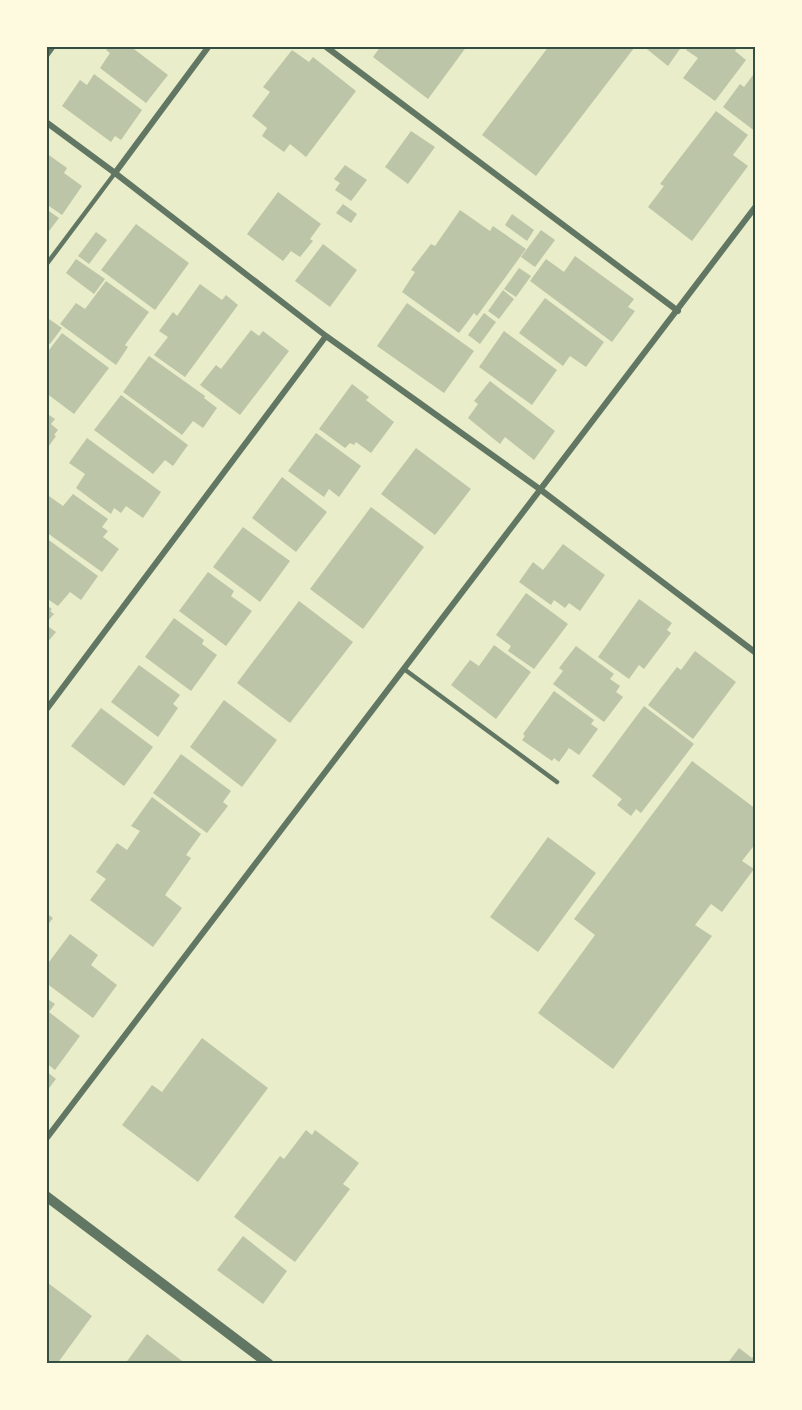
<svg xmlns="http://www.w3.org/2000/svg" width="802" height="1410" viewBox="0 0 802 1410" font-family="'Playfair Display',serif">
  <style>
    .building { fill: #bcc5a7 }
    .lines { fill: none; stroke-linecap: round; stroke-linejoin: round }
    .service { stroke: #617663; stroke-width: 4.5 }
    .minor { stroke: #617663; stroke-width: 6 }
    .tertiary { stroke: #617663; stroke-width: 10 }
    .neatline { fill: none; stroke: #344e41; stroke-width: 2 }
  </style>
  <rect width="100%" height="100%" fill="#e9edc9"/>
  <path class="building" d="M 110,46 L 130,46 L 168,75 L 146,103 L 100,68 L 110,53 L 106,50 Z
    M 381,46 L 467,46 L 428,99 L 373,57 Z
    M 549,46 L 634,48 L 536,176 L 482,135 Z
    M 643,46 L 682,46 L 668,66 Z
    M 689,46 L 738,46 L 735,51 L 746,60 L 715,101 L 683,78 L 698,58 L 686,50 Z
    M 292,50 L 309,62 L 313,57 L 356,91 L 306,157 L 290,144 L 284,152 L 262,136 L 267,128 L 252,116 L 270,92 L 263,87 Z
    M 94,74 L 142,110 L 121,140 L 115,136 L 111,142 L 62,106 L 80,80 L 87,85 Z
    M 753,75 L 756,77 L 756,132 L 723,107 L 740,84 L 744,87 Z
    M 716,111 L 748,135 L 733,155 L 748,166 L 692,241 L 648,207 L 664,186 L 660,184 Z
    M 411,131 L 435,147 L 408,184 L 385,167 Z
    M 46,153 L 67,168 L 64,173 L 82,186 L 62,215 L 46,204 Z
    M 345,165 L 367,180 L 351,201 L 335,190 L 340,183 L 334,179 Z
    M 278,192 L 321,224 L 310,239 L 313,241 L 300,257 L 291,251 L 283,261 L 247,234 Z
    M 343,204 L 357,214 L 351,223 L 336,213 Z
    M 46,209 L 59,218 L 46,235 Z
    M 460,210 L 490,231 L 493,226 L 526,249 L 477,316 L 474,313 L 459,333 L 402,292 L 415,272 L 411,270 L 431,244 L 435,246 Z
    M 512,214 L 534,230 L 527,241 L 505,225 Z
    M 136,224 L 189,263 L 155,310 L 101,270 Z
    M 541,230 L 555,240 L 535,267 L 521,257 Z
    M 96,232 L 107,240 L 89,264 L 78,256 Z
    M 323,244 L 357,270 L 330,307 L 295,281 Z
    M 575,256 L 634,299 L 628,307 L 635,311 L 612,342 L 530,281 L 546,259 L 564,272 Z
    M 76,259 L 105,279 L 94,294 L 66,273 Z
    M 519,268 L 531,276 L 516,297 L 504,289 Z
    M 106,281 L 149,312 L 125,345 L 128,347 L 116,365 L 60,324 L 76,303 L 85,309 Z
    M 200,284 L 222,300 L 226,295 L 238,305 L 185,377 L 154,355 L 168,337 L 159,331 L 173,312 L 177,316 Z
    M 503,290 L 514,299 L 499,319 L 488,311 Z
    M 545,298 L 604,342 L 586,367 L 570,356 L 563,366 L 519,333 Z
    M 407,303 L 474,351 L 444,393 L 377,346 Z
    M 484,313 L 496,322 L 480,344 L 468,335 Z
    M 46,317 L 62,328 L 50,344 L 46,342 Z
    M 251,330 L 259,336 L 263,331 L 289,351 L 240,415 L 200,385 L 216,365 L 221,369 Z
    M 504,331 L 557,370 L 532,405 L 479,367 Z
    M 62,333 L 109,368 L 74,414 L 46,393 L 46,354 Z
    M 149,356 L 205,396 L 204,398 L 217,408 L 203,428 L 193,421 L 182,435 L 123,392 Z
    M 490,381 L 555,431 L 534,460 L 505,437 L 500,444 L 468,418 L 478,404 L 474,401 Z
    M 352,384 L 369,397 L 366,400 L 394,422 L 371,453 L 356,442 L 354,445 L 350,443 L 345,448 L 319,429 Z
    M 121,395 L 188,445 L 173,466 L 165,460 L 153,474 L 94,430 Z
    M 46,413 L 55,419 L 51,424 L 58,430 L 54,435 L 56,436 L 46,450 Z
    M 316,433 L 361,466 L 339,497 L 329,489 L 324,497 L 288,471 Z
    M 87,438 L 161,492 L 143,518 L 126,506 L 121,513 L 114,508 L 111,514 L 76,488 L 85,474 L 69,463 Z
    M 416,448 L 471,489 L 435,535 L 381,494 Z
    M 282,477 L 327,512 L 296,552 L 252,518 Z
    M 46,494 L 63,506 L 73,494 L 108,519 L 102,527 L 108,531 L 103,537 L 119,549 L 102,572 L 46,532 Z
    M 371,507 L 424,547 L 363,629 L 310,589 Z
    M 243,527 L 290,561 L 260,602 L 213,567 Z
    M 46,538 L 98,576 L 81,600 L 70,592 L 58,606 L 46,598 Z
    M 563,544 L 605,575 L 580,611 L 569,603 L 565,608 L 554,600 L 551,605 L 519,582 L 533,562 L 543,570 Z
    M 208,572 L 234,591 L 231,596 L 252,611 L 226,646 L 179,611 Z
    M 526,593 L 568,624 L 534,669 L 508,651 L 511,646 L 496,635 Z
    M 639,599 L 672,623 L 667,630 L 671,633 L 644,669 L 639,665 L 629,679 L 598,657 Z
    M 299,601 L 353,642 L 290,723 L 237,683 Z
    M 46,605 L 52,609 L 50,611 L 54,614 L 46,623 Z
    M 174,618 L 204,640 L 202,644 L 217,655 L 191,691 L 145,657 Z
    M 46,625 L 56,632 L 46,644 Z
    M 494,645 L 531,672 L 496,719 L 451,685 L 470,660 L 479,666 Z
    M 576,646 L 614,674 L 610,679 L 620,686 L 616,692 L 623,697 L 604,722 L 553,684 L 563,671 L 559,668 Z
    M 695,651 L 736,682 L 693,739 L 648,705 L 677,667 L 681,670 Z
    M 139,665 L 180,695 L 173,704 L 178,708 L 158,737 L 111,702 Z
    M 554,691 L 594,720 L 591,724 L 598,729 L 579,755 L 569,748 L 559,762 L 554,758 L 552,761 L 522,740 L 525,736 L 523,734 Z
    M 224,700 L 277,740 L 242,787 L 190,747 Z
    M 644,706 L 694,744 L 641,813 L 636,809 L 631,816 L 617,805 L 622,799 L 592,776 Z
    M 101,708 L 153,747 L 124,786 L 71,746 Z
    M 181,754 L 231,791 L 223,802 L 228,806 L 207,833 L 153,793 Z
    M 692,761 L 756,809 L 756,843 L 742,861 L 754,869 L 722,912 L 711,904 L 695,925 L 712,936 L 613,1069 L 538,1013 L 595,935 L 574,919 Z
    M 152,797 L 201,834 L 186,855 L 191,858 L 165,895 L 182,908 L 153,947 L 90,900 L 106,879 L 96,872 L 117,843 L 127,850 L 140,831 L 131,826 Z
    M 548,837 L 596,873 L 538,952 L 490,917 Z
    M 46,913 L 53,918 L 46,927 Z
    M 70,934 L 98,955 L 91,965 L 117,985 L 93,1018 L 46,983 L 46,966 Z
    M 46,998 L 55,1004 L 49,1012 L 80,1036 L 55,1070 L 46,1063 Z
    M 202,1038 L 268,1088 L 198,1182 L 122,1125 L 152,1085 L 162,1092 Z
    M 46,1071 L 56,1079 L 46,1092 Z
    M 306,1130 L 312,1135 L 315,1130 L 359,1163 L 343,1184 L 350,1189 L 295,1262 L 234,1217 L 280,1156 L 284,1159 Z
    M 243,1236 L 287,1271 L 263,1304 L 217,1270 Z
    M 48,1283 L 92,1316 L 57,1364 L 46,1364 L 46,1285 Z
    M 147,1334 L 186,1364 L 125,1364 Z
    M 739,1348 L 752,1358 L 756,1353 L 756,1364 L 727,1364 Z"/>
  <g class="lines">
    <path class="service" d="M 46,57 L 54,46
      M 46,265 L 115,173
      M 404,669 L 557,782"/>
    <path class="minor" d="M 325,46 L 678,311
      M 46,122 L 115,173 L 326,336 L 541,490 L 756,653
      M 115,173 L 209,46
      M 46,710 L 326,336
      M 46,1139 L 756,206"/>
    <path class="tertiary" d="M 46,1196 L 269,1364"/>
  </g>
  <rect width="802" height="1410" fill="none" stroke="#fefae0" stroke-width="96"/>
  <rect x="48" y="48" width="706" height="1314" class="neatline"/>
</svg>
